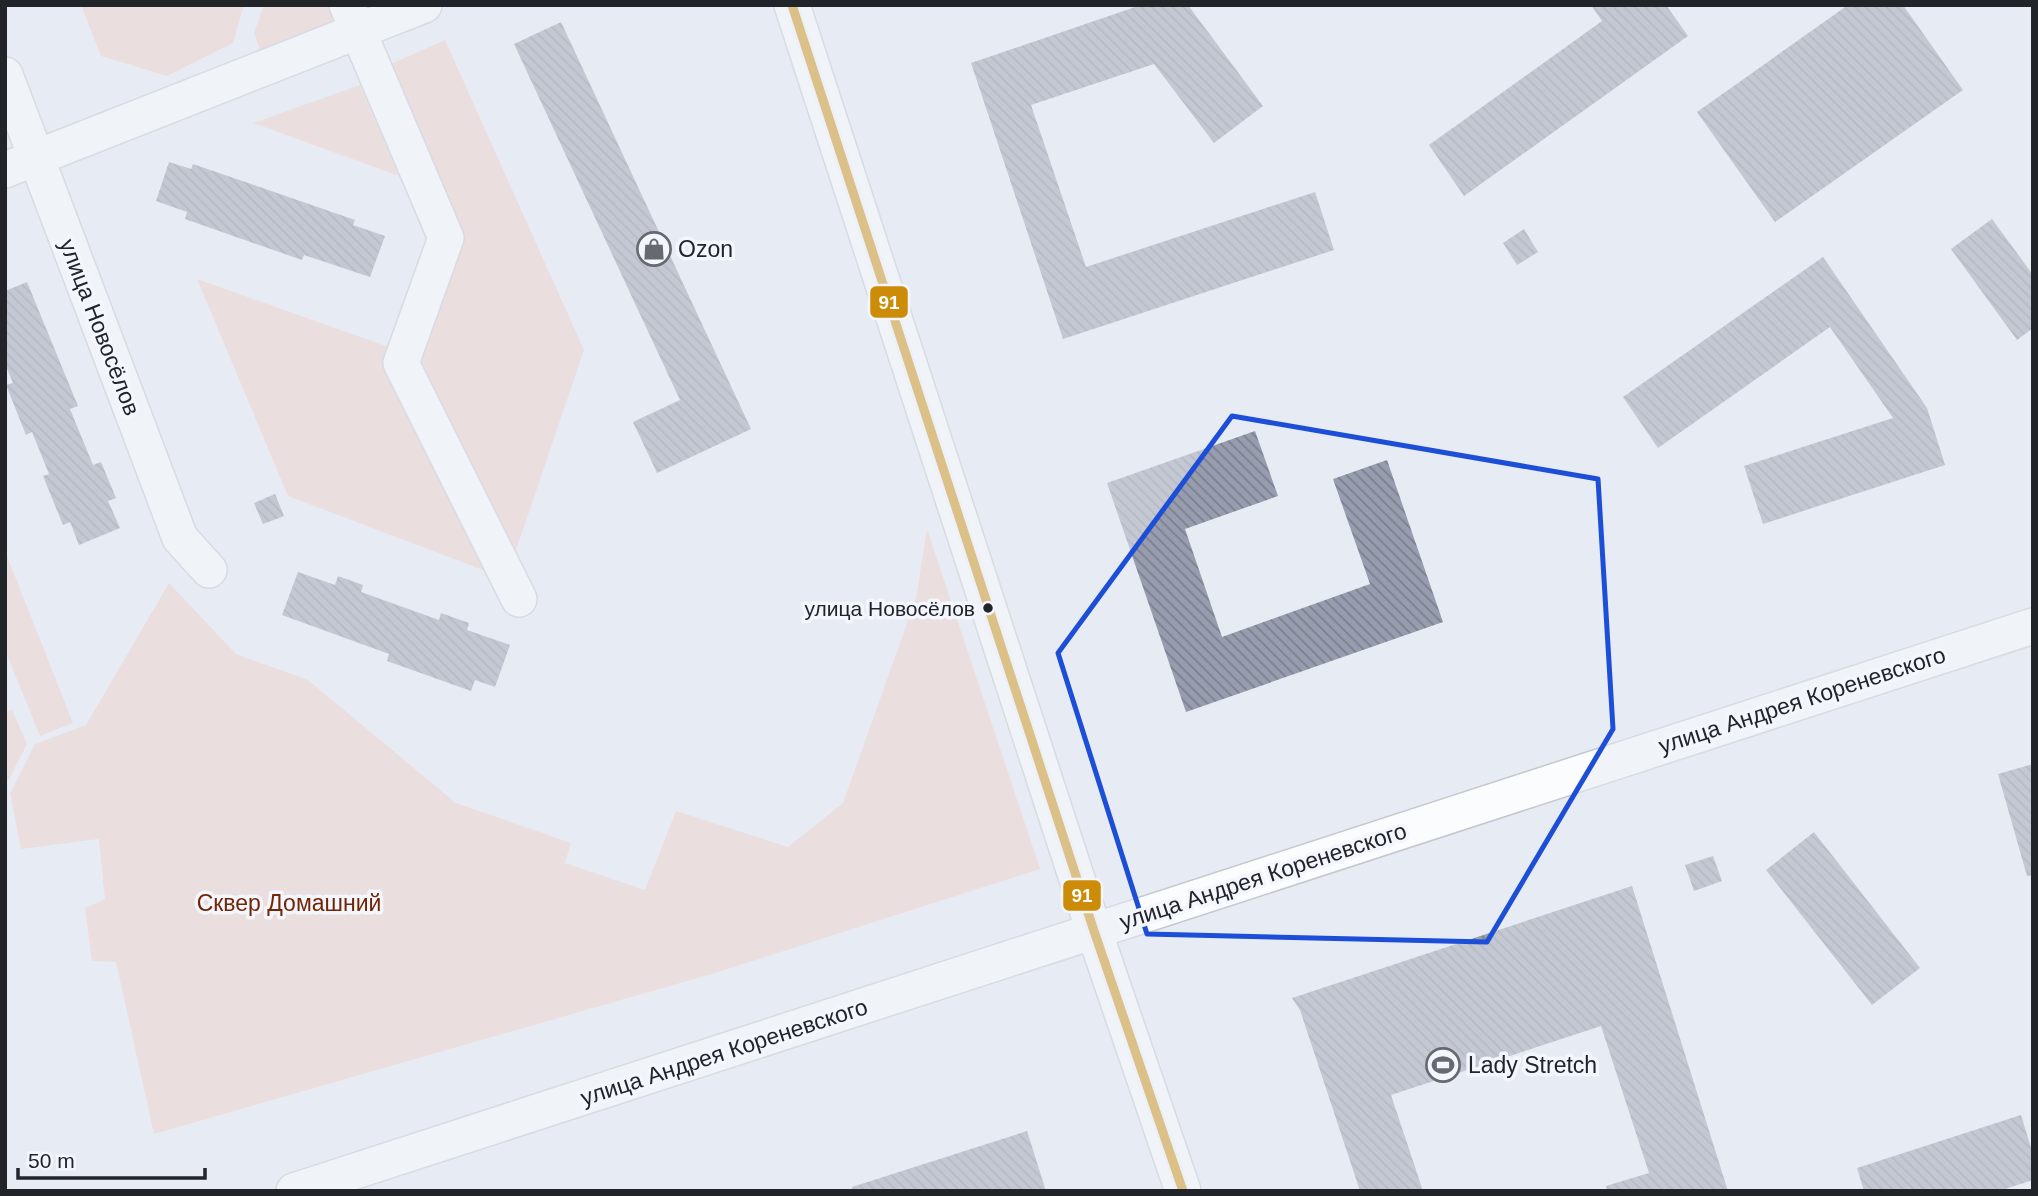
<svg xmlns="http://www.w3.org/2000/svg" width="2038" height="1196" viewBox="0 0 2038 1196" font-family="Helvetica,sans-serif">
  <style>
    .park { fill: #f0cfc6 }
    .building { fill: url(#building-back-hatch) }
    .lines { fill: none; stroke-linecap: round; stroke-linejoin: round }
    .minor-casing { stroke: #c4c7ce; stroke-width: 38 }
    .minor { stroke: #fbfcfd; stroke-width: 35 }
    .bus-1-casing { stroke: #f4f6fd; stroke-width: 14 }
    .bus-1 { stroke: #cc8c08; stroke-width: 9 }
    .marked { fill: none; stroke: #1d4ed8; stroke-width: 5; stroke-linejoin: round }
    .bus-dot { fill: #212429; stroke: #f4f6fd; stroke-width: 2.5 }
    .labels { text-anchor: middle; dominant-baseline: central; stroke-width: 7; stroke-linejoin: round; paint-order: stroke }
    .bus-label { font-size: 21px; fill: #212429; stroke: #f4f6fd; text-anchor: end }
    .poi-label { font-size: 23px; fill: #212429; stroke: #f4f6fd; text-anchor: start }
    .street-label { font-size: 23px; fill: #212429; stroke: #f4f6fd }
    .park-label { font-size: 23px; fill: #732504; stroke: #f4f6fd }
    .line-badge { stroke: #f4f6fd; stroke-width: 2.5 }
    .badge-label { font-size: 19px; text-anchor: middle; font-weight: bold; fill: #fff }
  </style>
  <defs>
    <pattern id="building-back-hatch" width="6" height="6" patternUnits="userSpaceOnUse" patternTransform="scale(1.75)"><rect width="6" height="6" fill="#979dae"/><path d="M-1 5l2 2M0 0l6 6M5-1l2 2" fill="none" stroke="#7b808e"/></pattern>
  </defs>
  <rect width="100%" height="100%" fill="#e7ebf3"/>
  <path class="park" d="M 81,5 L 244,5 L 233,43 L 167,76 L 101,56 Z
    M 264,5 L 329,5 L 336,23 L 261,52 L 254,33 Z
    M 445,40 L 584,350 L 512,562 L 491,573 L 288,496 L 197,279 L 411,355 L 452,236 L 382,68 Z
    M 360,85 L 399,176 L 253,123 Z
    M 927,529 L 1040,869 L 715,973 L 154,1134 L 116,962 L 92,961 L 85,908 L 105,899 L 99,839 L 21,849 L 10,793 L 35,744 L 86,725 L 169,583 L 236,654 L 308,680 L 456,803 L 571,843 L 565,863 L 645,890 L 676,811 L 788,847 L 843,803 L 916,598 Z
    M 5,551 L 73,723 L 40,736 L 5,650 Z
    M 12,710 L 27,744 L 8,781 L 5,782 L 5,712 Z"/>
  <path class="building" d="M 1141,5 L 1188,5 L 1263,106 L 1214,143 L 1154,64 L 1031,105 L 1086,267 L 1315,192 L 1334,250 L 1063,339 L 971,63 Z
    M 1591,5 L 1666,5 L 1688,36 L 1464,196 L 1429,145 L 1602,21 Z
    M 1848,5 L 1903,5 L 1963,90 L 1775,222 L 1697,112 Z
    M 561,22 L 751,429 L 657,473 L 633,422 L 680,400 L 514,44 Z
    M 169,162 L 191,169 L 193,164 L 355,220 L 353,225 L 385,236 L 370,277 L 304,255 L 302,260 L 185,219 L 187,212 L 156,201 Z
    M 1992,219 L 2033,275 L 2033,328 L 2017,340 L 1951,249 Z
    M 1524,229 L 1538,252 L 1517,265 L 1503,243 Z
    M 1823,257 L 1927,408 L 1945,465 L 1763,524 L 1744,466 L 1893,418 L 1830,327 L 1658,448 L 1623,397 Z
    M 27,282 L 78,406 L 70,409 L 93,465 L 101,462 L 116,498 L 108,501 L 120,528 L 79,545 L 70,522 L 63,525 L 43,476 L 49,474 L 32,432 L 26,435 L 6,385 L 13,383 L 5,364 L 5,291 Z
    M 1255,431 L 1278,496 L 1185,529 L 1222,637 L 1370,584 L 1333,479 L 1387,460 L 1443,622 L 1186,712 L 1107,483 Z
    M 275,494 L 284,516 L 263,524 L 254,503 Z
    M 298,572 L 335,585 L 338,576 L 363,585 L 361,592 L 439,620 L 441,613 L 469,623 L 467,630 L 510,645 L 495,687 L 475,680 L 471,691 L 387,661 L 389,654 L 282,615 Z
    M 2033,764 L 2033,875 L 2027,876 L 1998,774 Z
    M 1814,832 L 1920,968 L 1872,1005 L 1766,870 Z
    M 1713,856 L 1722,881 L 1694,891 L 1685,865 Z
    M 1632,886 L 1728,1191 L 1607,1191 L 1606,1186 L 1649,1173 L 1601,1026 L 1391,1095 L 1423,1191 L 1360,1191 L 1300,1010 L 1292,998 Z
    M 2021,1115 L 2033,1154 L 2033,1180 L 1999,1191 L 1864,1191 L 1857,1168 Z
    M 1027,1131 L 1046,1191 L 853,1191 L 852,1187 Z"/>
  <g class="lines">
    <g class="minor-casing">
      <path id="minor" d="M 347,5 L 446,238 L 401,363 L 519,599
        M 792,5 L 1094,931 L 1183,1191
        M 5,75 L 180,538 L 209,570
        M 5,170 L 424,5
        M 294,1191 L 2033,626"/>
    </g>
    <use href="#minor" class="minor"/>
    <g class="bus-1-casing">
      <path id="bus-1" d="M 792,5 L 1094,931 L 1183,1191"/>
    </g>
    <use href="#bus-1" class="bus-1"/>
  </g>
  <path d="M0 0H2038V1196H0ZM 1232,416 L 1598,479 L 1613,729 L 1487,942 L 1147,934 L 1058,653 Z" fill="#e7ebf3" fill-opacity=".55" fill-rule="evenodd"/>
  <path class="marked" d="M 1232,416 L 1598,479 L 1613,729 L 1487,942 L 1147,934 L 1058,653 Z"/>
  <defs>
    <g id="shop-ring" transform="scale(1.75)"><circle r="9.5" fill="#f4f6fd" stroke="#666a70" stroke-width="1.5"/><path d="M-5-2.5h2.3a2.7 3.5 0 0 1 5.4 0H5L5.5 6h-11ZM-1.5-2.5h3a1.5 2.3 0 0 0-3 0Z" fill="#666a70"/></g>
    <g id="stadium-ring" transform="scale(1.75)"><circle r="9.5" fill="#f4f6fd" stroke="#666a70" stroke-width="1.5"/><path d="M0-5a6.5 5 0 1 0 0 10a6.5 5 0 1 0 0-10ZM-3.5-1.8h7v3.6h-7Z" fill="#666a70"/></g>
  </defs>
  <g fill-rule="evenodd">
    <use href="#shop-ring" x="654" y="249"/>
    <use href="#stadium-ring" x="1443" y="1065"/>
  </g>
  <circle class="bus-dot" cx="988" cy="608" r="6"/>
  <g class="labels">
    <g class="bus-label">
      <text x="975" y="608">улица Новосёлов</text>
    </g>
    <g class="poi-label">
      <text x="678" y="249">Ozon</text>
      <text x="1468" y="1065">Lady Stretch</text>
    </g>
    <g class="street-label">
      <text transform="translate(100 327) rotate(69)">улица Новосёлов</text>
      <text transform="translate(1802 700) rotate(-18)">улица Андрея Кореневского</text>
      <text transform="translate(1263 876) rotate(-18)">улица Андрея Кореневского</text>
      <text transform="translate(724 1052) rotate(-18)">улица Андрея Кореневского</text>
    </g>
    <g class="park-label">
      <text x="289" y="903">Сквер Домашний</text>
    </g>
  </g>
  <g class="line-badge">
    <rect x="869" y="285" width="40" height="34" rx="7" fill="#cc8c08"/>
    <rect x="1062" y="879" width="40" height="33" rx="7" fill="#cc8c08"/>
  </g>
  <g class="badge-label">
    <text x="889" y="309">91</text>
    <text x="1082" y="902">91</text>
  </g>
  <rect width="2038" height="1196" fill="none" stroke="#212429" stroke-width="14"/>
  <path d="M18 1168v10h187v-10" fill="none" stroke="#212429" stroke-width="3.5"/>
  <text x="28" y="1168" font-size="21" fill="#212429" stroke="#f4f6fd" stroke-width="5" paint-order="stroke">50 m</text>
</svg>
